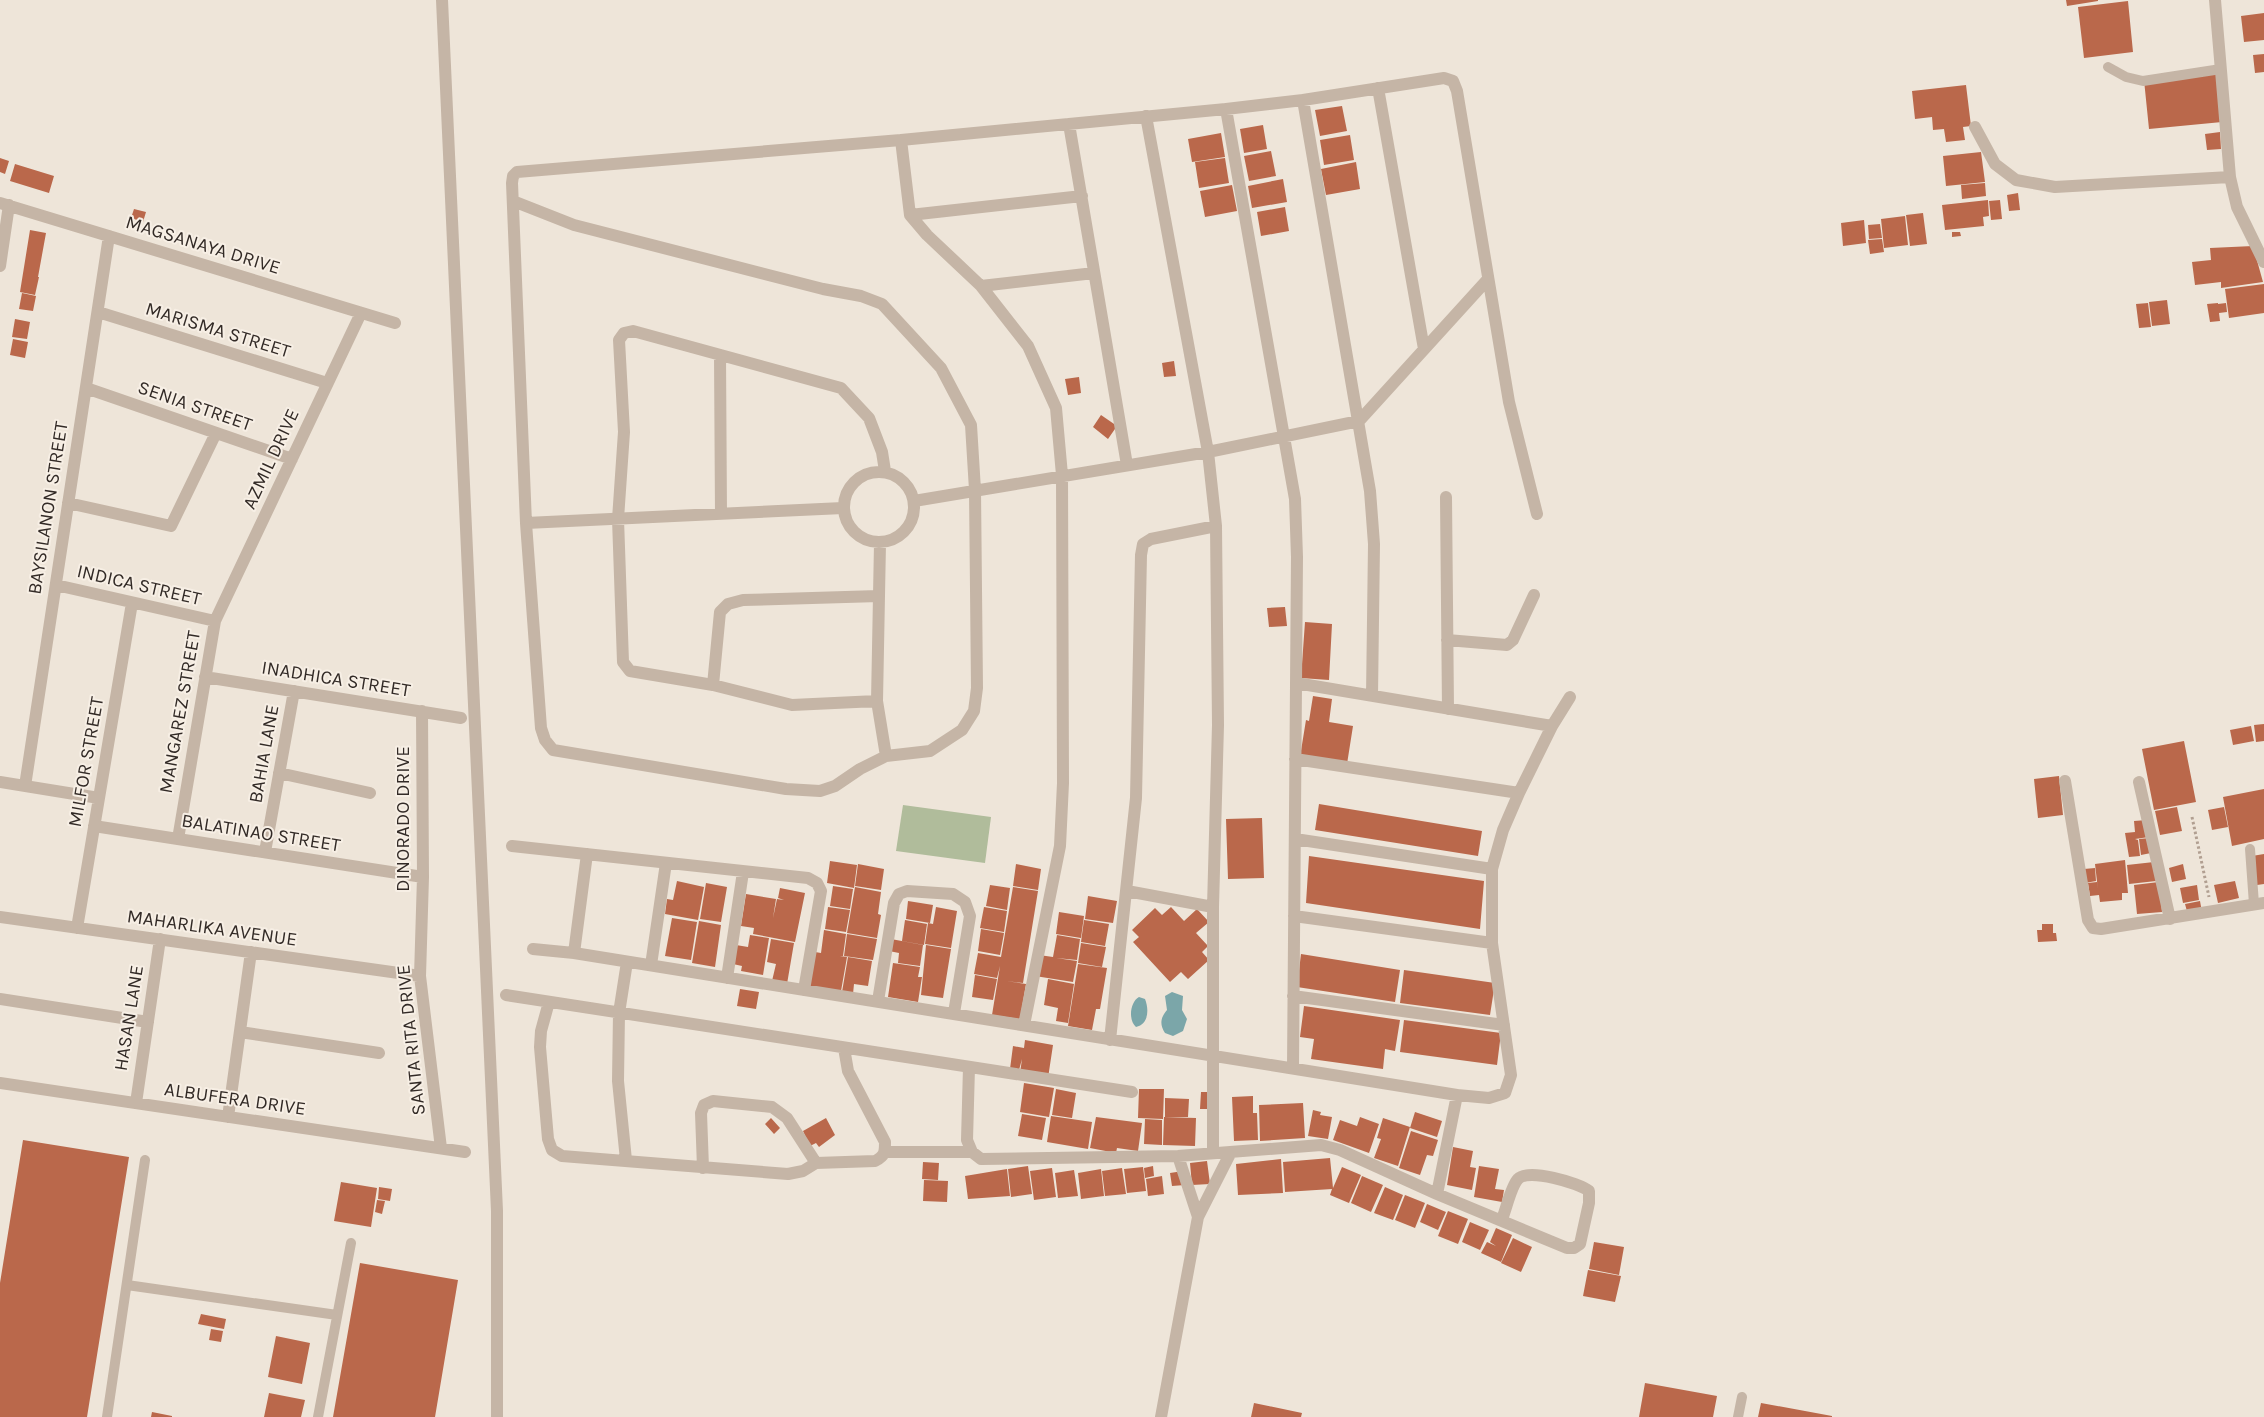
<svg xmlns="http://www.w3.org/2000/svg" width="2264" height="1417" viewBox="0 0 2264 1417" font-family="Karla,sans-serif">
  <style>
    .green { fill: #b0bc9b }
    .water { fill: #7ba6a9 }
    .building { fill: #ba684b }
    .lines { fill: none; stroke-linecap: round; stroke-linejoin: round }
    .path { stroke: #b19f91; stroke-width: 3; stroke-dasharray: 2.5 2.5; stroke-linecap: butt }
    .lane { stroke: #c5b5a6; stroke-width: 10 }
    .street { stroke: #c5b5a6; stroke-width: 12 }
    .labels { text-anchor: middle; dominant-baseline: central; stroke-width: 4; stroke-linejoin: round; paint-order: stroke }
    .street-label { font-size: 19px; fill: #322a26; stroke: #f7efe5 }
  </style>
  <rect width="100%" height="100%" fill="#eee5d9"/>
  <path class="green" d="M 903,805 L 991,817 L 985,863 L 896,851 Z"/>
  <path class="water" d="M 1172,992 L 1183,996 L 1182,1010 L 1187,1019 L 1183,1031 L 1173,1036 L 1165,1033 C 1159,1024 1161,1017 1167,1010 L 1165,996 Z
    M 1139,997 L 1145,999 C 1149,1009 1149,1024 1136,1027 C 1128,1020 1130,1002 1139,997 Z"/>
  <path class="building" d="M 2066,0 L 2098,0 L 2098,1 L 2067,6 Z
    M 2128,1 L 2133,52 L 2084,58 L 2078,7 Z
    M 2264,13 L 2264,40 L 2244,42 L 2241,16 Z
    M 2264,54 L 2264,72 L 2255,73 L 2253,55 Z
    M 2217,73 L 2222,122 L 2149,129 L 2144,80 Z
    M 1966,85 L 1971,126 L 1963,127 L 1965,140 L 1946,142 L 1944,129 L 1933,130 L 1932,117 L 1915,119 L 1912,91 Z
    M 1342,106 L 1347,131 L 1320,136 L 1315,110 Z
    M 1263,125 L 1267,149 L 1244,153 L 1240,129 Z
    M 2220,132 L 2221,149 L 2207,150 L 2205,134 Z
    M 1221,133 L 1225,157 L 1192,162 L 1188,139 Z
    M 1350,135 L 1354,160 L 1324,165 L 1320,140 Z
    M 1271,151 L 1276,176 L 1249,181 L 1244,156 Z
    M 1981,152 L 1985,182 L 1946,186 L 1943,156 Z
    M 0,158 L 9,161 L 5,174 L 0,172 Z
    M 1225,158 L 1229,183 L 1199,188 L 1195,162 Z
    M 1356,162 L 1360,189 L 1326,195 L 1321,169 Z
    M 15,164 L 54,176 L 49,193 L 10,181 Z
    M 1283,179 L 1287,202 L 1252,208 L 1248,186 Z
    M 1985,183 L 1986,196 L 1962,199 L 1961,185 Z
    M 1232,185 L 1237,211 L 1205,217 L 1200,191 Z
    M 2018,193 L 2020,210 L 2009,211 L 2007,195 Z
    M 1988,200 L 1989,216 L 1983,217 L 1984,226 L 1945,230 L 1942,205 Z
    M 2000,200 L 2002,219 L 1991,220 L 1989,201 Z
    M 1285,207 L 1289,231 L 1261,236 L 1257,212 Z
    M 134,209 L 146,212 L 143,222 L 131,218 Z
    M 1923,213 L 1927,244 L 1910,246 L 1906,215 Z
    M 1905,216 L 1908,245 L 1884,248 L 1881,219 Z
    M 1864,220 L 1866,243 L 1843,246 L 1841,223 Z
    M 1880,224 L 1882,238 L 1869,239 L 1868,225 Z
    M 30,230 L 46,233 L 38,277 L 28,276 L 39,277 L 35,295 L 20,292 Z
    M 1952,232 L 1960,232 L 1961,236 L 1952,237 Z
    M 1882,239 L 1884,252 L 1870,254 L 1868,240 Z
    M 2253,246 L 2263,282 L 2221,288 L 2221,282 L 2195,285 L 2192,262 L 2211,260 L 2210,248 Z
    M 2264,284 L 2264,313 L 2229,318 L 2225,289 Z
    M 22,293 L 36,296 L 33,311 L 19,309 Z
    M 2167,300 L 2170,324 L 2152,326 L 2149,302 Z
    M 2148,303 L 2151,327 L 2139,328 L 2136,304 Z
    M 2218,303 L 2218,304 L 2226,303 L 2227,312 L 2219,313 L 2220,321 L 2210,322 L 2207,304 Z
    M 15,319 L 30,322 L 27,339 L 12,337 Z
    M 13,339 L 28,342 L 25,358 L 10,355 Z
    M 1174,361 L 1176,376 L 1164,377 L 1162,363 Z
    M 1079,377 L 1081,393 L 1068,395 L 1065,379 Z
    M 1101,415 L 1117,426 L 1108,439 L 1093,427 Z
    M 1285,607 L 1287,626 L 1269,627 L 1267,608 Z
    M 1305,622 L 1332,624 L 1329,680 L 1301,678 Z
    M 1313,696 L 1332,699 L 1329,722 L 1353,726 L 1347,764 L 1300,757 L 1306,720 L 1309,721 Z
    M 2264,724 L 2264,741 L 2256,742 L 2254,725 Z
    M 2251,726 L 2254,741 L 2233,745 L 2230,730 Z
    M 2184,741 L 2196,802 L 2154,810 L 2142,749 Z
    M 2059,776 L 2063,815 L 2038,818 L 2034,779 Z
    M 2264,789 L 2264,839 L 2232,846 L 2223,797 Z
    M 1319,804 L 1482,831 L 1478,856 L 1315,830 Z
    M 2177,807 L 2182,831 L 2160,835 L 2155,811 Z
    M 2224,807 L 2228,827 L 2212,830 L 2208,810 Z
    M 1262,818 L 1264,878 L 1228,879 L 1226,819 Z
    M 2147,820 L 2149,837 L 2135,839 L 2138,840 L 2140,856 L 2129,857 L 2125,833 L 2135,832 L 2134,821 Z
    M 2150,838 L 2151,853 L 2141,855 L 2139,839 Z
    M 2264,854 L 2264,884 L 2257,885 L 2252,856 Z
    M 1309,856 L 1484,881 L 1480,929 L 1306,903 Z
    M 2125,860 L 2128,893 L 2122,893 L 2122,900 L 2100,902 L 2099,895 L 2090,896 L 2088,883 L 2097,882 L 2098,890 L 2095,864 Z
    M 830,861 L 857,865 L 854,888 L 827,883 Z
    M 2154,862 L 2156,881 L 2129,884 L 2127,865 Z
    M 858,864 L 884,869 L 881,890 L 855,886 Z
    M 1016,864 L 1041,869 L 1038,890 L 1013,886 Z
    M 2183,864 L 2186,879 L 2172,882 L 2169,868 Z
    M 2095,868 L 2096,881 L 2085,883 L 2084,869 Z
    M 677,881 L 704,887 L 698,920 L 665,914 L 667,899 L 673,900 Z
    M 2235,881 L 2239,898 L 2218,903 L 2214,885 Z
    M 2159,882 L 2162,912 L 2137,914 L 2134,885 Z
    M 706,883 L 727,887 L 721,922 L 700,919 Z
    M 990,885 L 1010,888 L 1007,910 L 986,906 Z
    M 2197,885 L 2199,900 L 2183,903 L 2180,888 Z
    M 833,886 L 853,889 L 850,909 L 830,906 Z
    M 855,887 L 881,892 L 878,914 L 881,915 L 877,938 L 847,933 Z
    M 1013,887 L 1038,891 L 1023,983 L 1006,981 L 1026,984 L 1020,1019 L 992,1015 L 1000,966 L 997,978 L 974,974 L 978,953 L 1001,957 Z
    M 780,888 L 805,893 L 795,942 L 753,934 L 754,928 L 741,926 L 746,894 L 776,899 L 773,918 L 777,899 L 784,900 L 778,898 Z
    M 1088,896 L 1117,901 L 1113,923 L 1085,919 Z
    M 908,901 L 933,905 L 930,923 L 906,919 Z
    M 2200,901 L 2202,912 L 2188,915 L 2185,904 Z
    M 828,907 L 850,910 L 846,932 L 825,929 Z
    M 936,907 L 957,911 L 951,948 L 925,944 L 928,923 L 933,924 Z
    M 984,907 L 1007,911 L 1004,932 L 980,928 Z
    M 1171,907 L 1184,921 L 1197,909 L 1209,922 L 1196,933 L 1208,946 L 1202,952 L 1209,960 L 1188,979 L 1181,972 L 1170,982 L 1133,942 L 1139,937 L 1132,930 L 1155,908 L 1162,915 Z
    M 1059,912 L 1084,916 L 1081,938 L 1056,934 Z
    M 672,918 L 697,922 L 691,960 L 665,956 Z
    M 905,920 L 927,924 L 924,945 L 902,941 Z
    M 1084,920 L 1109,924 L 1105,946 L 1081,942 Z
    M 699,921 L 721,925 L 715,967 L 692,963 Z
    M 2042,924 L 2053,924 L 2053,933 L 2056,933 L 2057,941 L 2038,942 L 2037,930 L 2042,930 Z
    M 981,929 L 1004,933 L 1000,955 L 978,951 Z
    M 824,930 L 846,934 L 843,956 L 840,956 L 847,957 L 841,991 L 810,986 L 815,952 L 821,953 Z
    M 847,934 L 877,939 L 873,960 L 844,956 Z
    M 750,935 L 769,938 L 763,975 L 741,971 L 742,966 L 733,964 L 736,945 L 748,947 Z
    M 1057,935 L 1080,939 L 1077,960 L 1056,958 L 1077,961 L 1073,982 L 1035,976 L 1039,955 L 1053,957 Z
    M 771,939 L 794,943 L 787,984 L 772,981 L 776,964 L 767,962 Z
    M 891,939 L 923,945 L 920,966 L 898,963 L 899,953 L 889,951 Z
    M 1081,943 L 1106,947 L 1102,967 L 1078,963 Z
    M 926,945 L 951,949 L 943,998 L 921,995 Z
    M 1301,954 L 1400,970 L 1395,1002 L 1297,987 Z
    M 848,957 L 872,961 L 868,986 L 854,984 L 853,994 L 842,992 Z
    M 893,963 L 920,967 L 918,977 L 922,977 L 918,1002 L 888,997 Z
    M 1078,964 L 1107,968 L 1100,1009 L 1096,1009 L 1092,1030 L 1068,1026 Z
    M 1404,970 L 1495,983 L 1490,1015 L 1400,1003 Z
    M 975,975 L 997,979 L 993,1000 L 972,997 Z
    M 1048,979 L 1074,984 L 1068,1023 L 1056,1021 L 1058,1008 L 1044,1005 Z
    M 740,989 L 759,992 L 756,1009 L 737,1006 Z
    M 1304,1006 L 1400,1020 L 1395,1051 L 1385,1049 L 1383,1069 L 1311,1059 L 1314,1039 L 1300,1037 Z
    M 1404,1020 L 1501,1033 L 1497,1065 L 1400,1052 Z
    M 1025,1040 L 1053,1045 L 1048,1078 L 1020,1073 L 1022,1059 L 1019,1070 L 1010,1069 L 1013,1046 L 1024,1048 Z
    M 1024,1083 L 1054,1088 L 1049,1117 L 1020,1112 Z
    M 1056,1089 L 1076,1093 L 1072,1118 L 1052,1115 Z
    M 1139,1089 L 1164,1089 L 1163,1119 L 1138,1118 Z
    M 1201,1092 L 1208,1092 L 1208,1109 L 1200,1109 Z
    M 1253,1096 L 1253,1113 L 1257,1113 L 1258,1140 L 1234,1141 L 1232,1097 Z
    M 1165,1098 L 1189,1099 L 1188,1117 L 1165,1117 Z
    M 1303,1103 L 1305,1138 L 1260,1141 L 1259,1105 Z
    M 1313,1110 L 1321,1112 L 1320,1115 L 1332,1117 L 1328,1139 L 1308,1136 Z
    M 1415,1112 L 1442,1121 L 1437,1137 L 1410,1128 Z
    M 1022,1114 L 1046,1118 L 1042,1140 L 1018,1136 Z
    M 1051,1116 L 1092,1122 L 1088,1149 L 1047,1142 Z
    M 1096,1117 L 1142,1123 L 1138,1151 L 1117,1148 L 1116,1153 L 1090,1148 Z
    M 1164,1117 L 1196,1118 L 1195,1146 L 1163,1145 Z
    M 1360,1117 L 1379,1124 L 1369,1153 L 1333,1140 L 1340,1120 L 1357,1126 Z
    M 771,1118 L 780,1128 L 774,1134 L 765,1124 Z
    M 826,1118 L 835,1135 L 819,1147 L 816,1143 L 810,1146 L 803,1131 Z
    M 1383,1118 L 1410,1127 L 1398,1166 L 1374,1158 L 1381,1139 L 1377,1138 Z
    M 1145,1119 L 1162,1120 L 1162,1145 L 1144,1144 Z
    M 1411,1131 L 1438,1140 L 1433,1156 L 1427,1155 L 1420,1175 L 1399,1168 Z
    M 23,1140 L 129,1157 L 87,1417 L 0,1417 L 0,1283 Z
    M 1453,1147 L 1473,1151 L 1470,1167 L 1476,1168 L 1472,1190 L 1447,1185 Z
    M 1330,1158 L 1333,1188 L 1342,1167 L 1361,1175 L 1349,1203 L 1330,1195 L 1332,1189 L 1285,1192 L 1283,1162 Z
    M 1281,1159 L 1283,1193 L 1238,1195 L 1236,1164 Z
    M 1207,1161 L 1210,1184 L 1192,1185 L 1190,1163 Z
    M 923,1162 L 939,1163 L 938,1180 L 922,1179 Z
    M 1028,1166 L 1032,1194 L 1011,1197 L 1008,1169 Z
    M 1153,1166 L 1154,1176 L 1145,1178 L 1144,1168 Z
    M 1479,1166 L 1499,1169 L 1495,1189 L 1504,1190 L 1502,1202 L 1474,1197 Z
    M 1143,1167 L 1146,1191 L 1127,1193 L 1124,1169 Z
    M 1052,1168 L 1056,1197 L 1034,1200 L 1030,1171 Z
    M 1122,1168 L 1126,1194 L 1105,1196 L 1102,1171 Z
    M 1007,1169 L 1010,1196 L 968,1199 L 965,1176 Z
    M 1101,1169 L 1104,1196 L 1081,1199 L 1078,1173 Z
    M 1074,1170 L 1078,1196 L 1058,1198 L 1055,1173 Z
    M 1183,1171 L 1185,1185 L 1172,1186 L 1170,1173 Z
    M 1162,1176 L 1164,1194 L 1148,1196 L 1146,1179 Z
    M 1362,1176 L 1383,1185 L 1371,1212 L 1351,1203 Z
    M 924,1180 L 948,1181 L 947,1202 L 923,1201 Z
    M 341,1182 L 377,1188 L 371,1227 L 334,1221 Z
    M 379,1187 L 392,1189 L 390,1201 L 378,1199 Z
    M 1385,1187 L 1403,1195 L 1393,1220 L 1374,1213 Z
    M 1405,1195 L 1425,1203 L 1415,1228 L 1395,1220 Z
    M 377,1200 L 385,1201 L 382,1214 L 375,1212 Z
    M 1427,1204 L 1446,1212 L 1438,1230 L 1420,1222 Z
    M 1448,1211 L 1468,1219 L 1458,1244 L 1438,1236 Z
    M 1470,1222 L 1489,1230 L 1480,1250 L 1462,1242 Z
    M 1496,1228 L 1512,1235 L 1501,1262 L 1481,1253 L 1487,1242 L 1496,1246 L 1490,1242 Z
    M 1513,1238 L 1532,1247 L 1521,1272 L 1501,1263 Z
    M 1594,1242 L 1624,1247 L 1619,1275 L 1589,1269 Z
    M 360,1263 L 458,1280 L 435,1417 L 333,1417 Z
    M 1588,1270 L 1621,1276 L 1615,1302 L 1583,1296 Z
    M 201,1314 L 226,1319 L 224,1329 L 198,1324 Z
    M 211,1329 L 223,1331 L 221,1342 L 209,1340 Z
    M 276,1336 L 310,1343 L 302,1384 L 268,1377 Z
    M 1645,1383 L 1717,1396 L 1713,1417 L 1639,1417 Z
    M 269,1393 L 305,1400 L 301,1417 L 264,1417 Z
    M 1254,1403 L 1302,1413 L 1301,1417 L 1251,1417 Z
    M 1761,1403 L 1832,1416 L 1832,1417 L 1758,1417 Z
    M 152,1412 L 172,1416 L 172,1417 L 151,1417 Z"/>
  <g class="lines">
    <path class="path" d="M 2192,817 L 2209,897"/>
    <path class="lane" d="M 2108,67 L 2126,77 L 2143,81 L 2221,69
      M 2250,849 L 2254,904
      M 127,1285 L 337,1315
      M 107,1417 L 145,1160
      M 318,1417 L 351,1243
      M 1738,1417 L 1742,1397"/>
    <path class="street" d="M 442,0 L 497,1211 L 497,1417
      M 2215,0 L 2230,177 L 2237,207 L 2264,262
      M 1378,88 L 1424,349
      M 1303,100 L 1370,491 L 1374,544 L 1372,696
      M 1226,109 L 1295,499 L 1297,557 L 1293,1068
      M 1146,116 L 1208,452 L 1216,526 L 1218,725 L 1213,907 L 1213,1153
      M 1069,124 L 1127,465
      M 1975,127 L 1995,164 L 2016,180 L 2055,187 L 2230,177
      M 901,140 L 910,215 L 927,235 L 981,286 L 1028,346 L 1056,408 L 1062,475 L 1063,783 L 1060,846 L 1024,1025
      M 513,201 L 574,225 L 823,289 L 861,296 L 882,304 L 941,368 L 971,425 L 975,490 L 977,688 L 974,711 L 962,730 L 930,751 L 886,756 L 860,769 L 835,786 L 820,791 L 786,789 L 553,750 L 545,740 L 541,728 L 526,523 L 512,183 L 513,176 L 517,172 L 901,140 L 1226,109 L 1303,100 L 1444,78 L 1453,81 L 1457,91 L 1509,402 L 1537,514
      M 0,203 L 395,323
      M 910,215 L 1082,196
      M 0,266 L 9,205
      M 981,286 L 1094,273
      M 98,312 L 327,383
      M 720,355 L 721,514
      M 86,388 L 292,459
      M844 507a35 35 0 1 1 70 0a35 35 0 1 1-70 0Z
      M 1446,497 L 1448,709
      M 914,501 L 1208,452 L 1359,421 L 1488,279
      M 68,503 L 171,526 L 216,433
      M 526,523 L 843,508
      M 880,543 L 877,701 L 886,756
      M 56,585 L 215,621
      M 1447,640 L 1507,645 L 1513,640 L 1534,595
      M 205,677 L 461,718
      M 713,685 L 720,612 L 728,604 L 743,600 L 879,596
      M 877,701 L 792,705 L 713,685 L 630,671 L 623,662 L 618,519 L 624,432 L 619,340 L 624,333 L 633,331 L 841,388 L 869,418 L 882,452 L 885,471
      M 422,711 L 423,877 L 420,976 L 441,1148
      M 1552,726 L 1570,697
      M 1295,759 L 1519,793
      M 279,773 L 370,793
      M 2065,781 L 2088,920 L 2093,928 L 2101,929 L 2264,903
      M 0,782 L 99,798
      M 2139,782 L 2170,919
      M 25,786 L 109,236
      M 94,826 L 423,877
      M 178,839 L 215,621 L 361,313
      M 1295,839 L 1492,869
      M 512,846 L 808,878 L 817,883 L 821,891 L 804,990
      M 265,852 L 294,691
      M 1127,891 L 1213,907
      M 1294,916 L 1492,943
      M 0,917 L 420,976
      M 77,928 L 132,603
      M 533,949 L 574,953 L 1457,1095 L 1489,1098 L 1505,1093 L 1511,1075 L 1492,943 L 1492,869 L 1503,830 L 1519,793 L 1552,726 L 1296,683
      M 574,953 L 587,854
      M 651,965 L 666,863
      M 727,978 L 743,872
      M 506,995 L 1132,1092
      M 1293,996 L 1504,1025
      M 0,999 L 148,1022
      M 878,1001 L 894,903 L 899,894 L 907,891 L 953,894 L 965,902 L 970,916 L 954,1013
      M 549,1002 L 541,1031 L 540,1047 L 548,1139 L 552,1150 L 562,1156 L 788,1174 L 803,1171 L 816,1163 L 875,1161 C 885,1156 885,1152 885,1142 L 848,1071 L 844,1048
      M 240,1032 L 379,1053
      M 1110,1040 L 1136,798 L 1141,555 L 1143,544 L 1151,539 L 1216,526
      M 969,1067 L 967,1140 L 972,1152 L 981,1159 L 1178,1156 L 1321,1145 L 1340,1150 L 1437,1194 L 1567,1248 L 1574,1248 L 1580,1244 L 1589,1203 L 1589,1191 C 1579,1183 1528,1168 1518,1179 C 1511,1186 1506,1210 1502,1219
      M 0,1083 L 465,1152
      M 136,1103 L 160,939
      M 228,1117 L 251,952
      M 885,1152 L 972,1152
      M 1178,1156 L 1198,1217
      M 626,1160 L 618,1081 L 619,1013 L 627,962
      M 703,1168 L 701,1113 L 704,1105 L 713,1101 L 772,1107 L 787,1118 L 816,1163
      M 1437,1194 L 1457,1095
      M 1161,1417 L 1198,1217 L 1231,1152"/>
  </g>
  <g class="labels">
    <g class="street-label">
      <text transform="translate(203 245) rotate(17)">MAGSANAYA DRIVE</text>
      <text transform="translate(218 330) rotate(17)">MARISMA STREET</text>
      <text transform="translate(195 406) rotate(19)">SENIA STREET</text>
      <text transform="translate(271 459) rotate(-65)">AZMIL DRIVE</text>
      <text transform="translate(48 508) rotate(-81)">BAYSILANON STREET</text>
      <text transform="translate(139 585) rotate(13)">INDICA STREET</text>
      <text transform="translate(336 679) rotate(9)">INADHICA STREET</text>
      <text transform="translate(180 712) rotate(-80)">MANGAREZ STREET</text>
      <text transform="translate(264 754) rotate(-80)">BAHIA LANE</text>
      <text transform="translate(86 762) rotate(-80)">MILFOR STREET</text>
      <text transform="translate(403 819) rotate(-90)">DINORADO DRIVE</text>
      <text transform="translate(261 833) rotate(9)">BALATINAO STREET</text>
      <text transform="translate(212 928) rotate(8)">MAHARLIKA AVENUE</text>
      <text transform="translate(129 1018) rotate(-81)">HASAN LANE</text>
      <text transform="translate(411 1040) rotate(-96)">SANTA RITA DRIVE</text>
      <text transform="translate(235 1099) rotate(8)">ALBUFERA DRIVE</text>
    </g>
  </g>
</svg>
